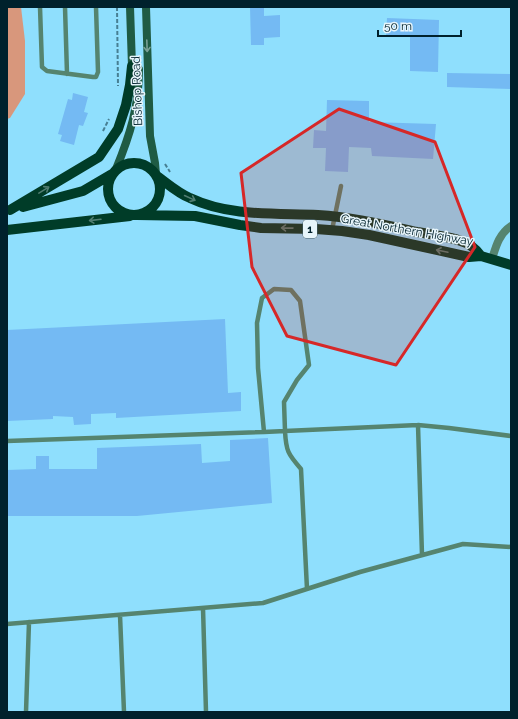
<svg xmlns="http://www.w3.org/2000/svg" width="518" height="719" viewBox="0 0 518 719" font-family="Raleway,sans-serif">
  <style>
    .grass { fill: #d8977c }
    .building { fill: #74baf3 }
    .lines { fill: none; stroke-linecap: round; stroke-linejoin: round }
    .path { stroke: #477f93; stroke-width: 2; stroke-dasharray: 4 2; stroke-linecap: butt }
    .lane { stroke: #55846f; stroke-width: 4.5 }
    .street { stroke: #55846f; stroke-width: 8 }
    .secondary { stroke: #1f5b44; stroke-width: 8 }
    .primary { stroke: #003c28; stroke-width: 10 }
    .oneway { stroke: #79a096 }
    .oneway2 { stroke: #517d72 }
    .marked { fill: #d62828; fill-opacity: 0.2; stroke: #d62828; stroke-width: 3; stroke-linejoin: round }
    .labels { text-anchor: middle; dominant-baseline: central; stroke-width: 3; stroke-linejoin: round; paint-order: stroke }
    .shield { fill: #e7f5fb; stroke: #45616a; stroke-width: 1 }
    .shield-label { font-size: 11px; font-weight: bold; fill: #00212c }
    .street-label { font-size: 12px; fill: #00212c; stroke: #e7f5fb }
  </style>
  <rect width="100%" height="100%" fill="#8fdffd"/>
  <path class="grass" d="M 7,7 L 21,7 L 25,41 L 25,94 L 10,118 L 7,119 Z"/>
  <path class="building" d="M 250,7 L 264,7 L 264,16 L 280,15 L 280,37 L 264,38 L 264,45 L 251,45 Z
    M 387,18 L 439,20 L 438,72 L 410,71 L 410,36 L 386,36 Z
    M 447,73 L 511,74 L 511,89 L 447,87 Z
    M 73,93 L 88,97 L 84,112 L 88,113 L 83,126 L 79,125 L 74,145 L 60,141 L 62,135 L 58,134 L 68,99 L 72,100 Z
    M 327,100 L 369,101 L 369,122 L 436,124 L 433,159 L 372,156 L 371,148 L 349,147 L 348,172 L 325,171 L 326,148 L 313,148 L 314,130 L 326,131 Z
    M 225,319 L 228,393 L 241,392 L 241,411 L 116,418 L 116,413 L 91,414 L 91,424 L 74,425 L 73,417 L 53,416 L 53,419 L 7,421 L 7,330 Z
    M 268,438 L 272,503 L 137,516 L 7,516 L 7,470 L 36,469 L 36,456 L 49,456 L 49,469 L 97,469 L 97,448 L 201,444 L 202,463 L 230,461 L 230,440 Z"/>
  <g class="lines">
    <path class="path" d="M 117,7 L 118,86
      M 103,131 L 109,119
      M 165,164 L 170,172"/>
    <path class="lane" d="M 40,7 L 42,67 L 47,71 L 93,77 L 96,77 L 98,72 L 96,7
      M 65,7 L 67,74
      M 332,230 L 341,186
      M 418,425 L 449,428 L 511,436
      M 7,441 L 264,432 L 285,431 L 284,402 L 297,380 L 309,365 L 300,301 L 291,290 L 274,289 L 262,298 L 257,323 L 258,368 L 264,432
      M 307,589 L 301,469 C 288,454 286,451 285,431 L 418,425 L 422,555
      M 203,608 L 206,712
      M 120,615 L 124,712
      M 7,624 L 263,603 L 360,572 L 463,544 L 511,547
      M 26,712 L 29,622"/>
    <path class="street" d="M 492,259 C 496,246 499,234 511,226"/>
    <path class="secondary" d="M 146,7 L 150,136 L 155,163 L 156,174
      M 116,169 C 130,135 139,107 139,69 L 137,67 L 132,66 L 130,7"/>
    <path class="primary" d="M108 189a26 26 0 1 1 52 0a26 26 0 1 1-52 0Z
      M 157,176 C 168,184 178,193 190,198 C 230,217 276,213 318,215 C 352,217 385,225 417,232 C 433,235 456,237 470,245 C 474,248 478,252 481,256
      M 23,207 L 83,191 L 112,174
      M 10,210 L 99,157 L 118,129 L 126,105 L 130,85 L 132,66
      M 137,215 L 195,216 L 240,225 L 261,228 L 316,229 L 342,231 L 369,235 L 469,257 L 481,256 L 511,265
      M 7,230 L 130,216"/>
  </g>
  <defs><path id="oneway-shaft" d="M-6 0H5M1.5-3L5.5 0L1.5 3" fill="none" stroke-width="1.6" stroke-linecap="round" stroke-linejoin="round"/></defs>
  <use class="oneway" href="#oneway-shaft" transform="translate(147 46) rotate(88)"/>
  <g class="oneway2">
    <use href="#oneway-shaft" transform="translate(44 190) rotate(-31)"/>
    <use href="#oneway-shaft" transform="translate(190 198) rotate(25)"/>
    <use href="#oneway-shaft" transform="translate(95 220) rotate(173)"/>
    <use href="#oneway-shaft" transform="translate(287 228) rotate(-179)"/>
    <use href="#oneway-shaft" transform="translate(442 251) rotate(-168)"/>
  </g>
  <path class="marked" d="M 339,109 L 435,142 L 475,247 L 396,365 L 287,336 L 252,267 L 241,173 Z"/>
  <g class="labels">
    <rect class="shield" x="303" y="220" width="14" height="18" rx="3"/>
    <g class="shield-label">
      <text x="310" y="229">1</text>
    </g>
    <g class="street-label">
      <text transform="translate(137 91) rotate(-92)">Bishop Road</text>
      <text transform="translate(407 230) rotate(10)">Great Northern Highway</text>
    </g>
  </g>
  <rect width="518" height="719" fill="none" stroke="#00212c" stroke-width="16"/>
  <path d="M378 30v6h83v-6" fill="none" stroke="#00212c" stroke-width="2"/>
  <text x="384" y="30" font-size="12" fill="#00212c" stroke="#e7f5fb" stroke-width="3" paint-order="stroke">50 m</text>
</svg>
